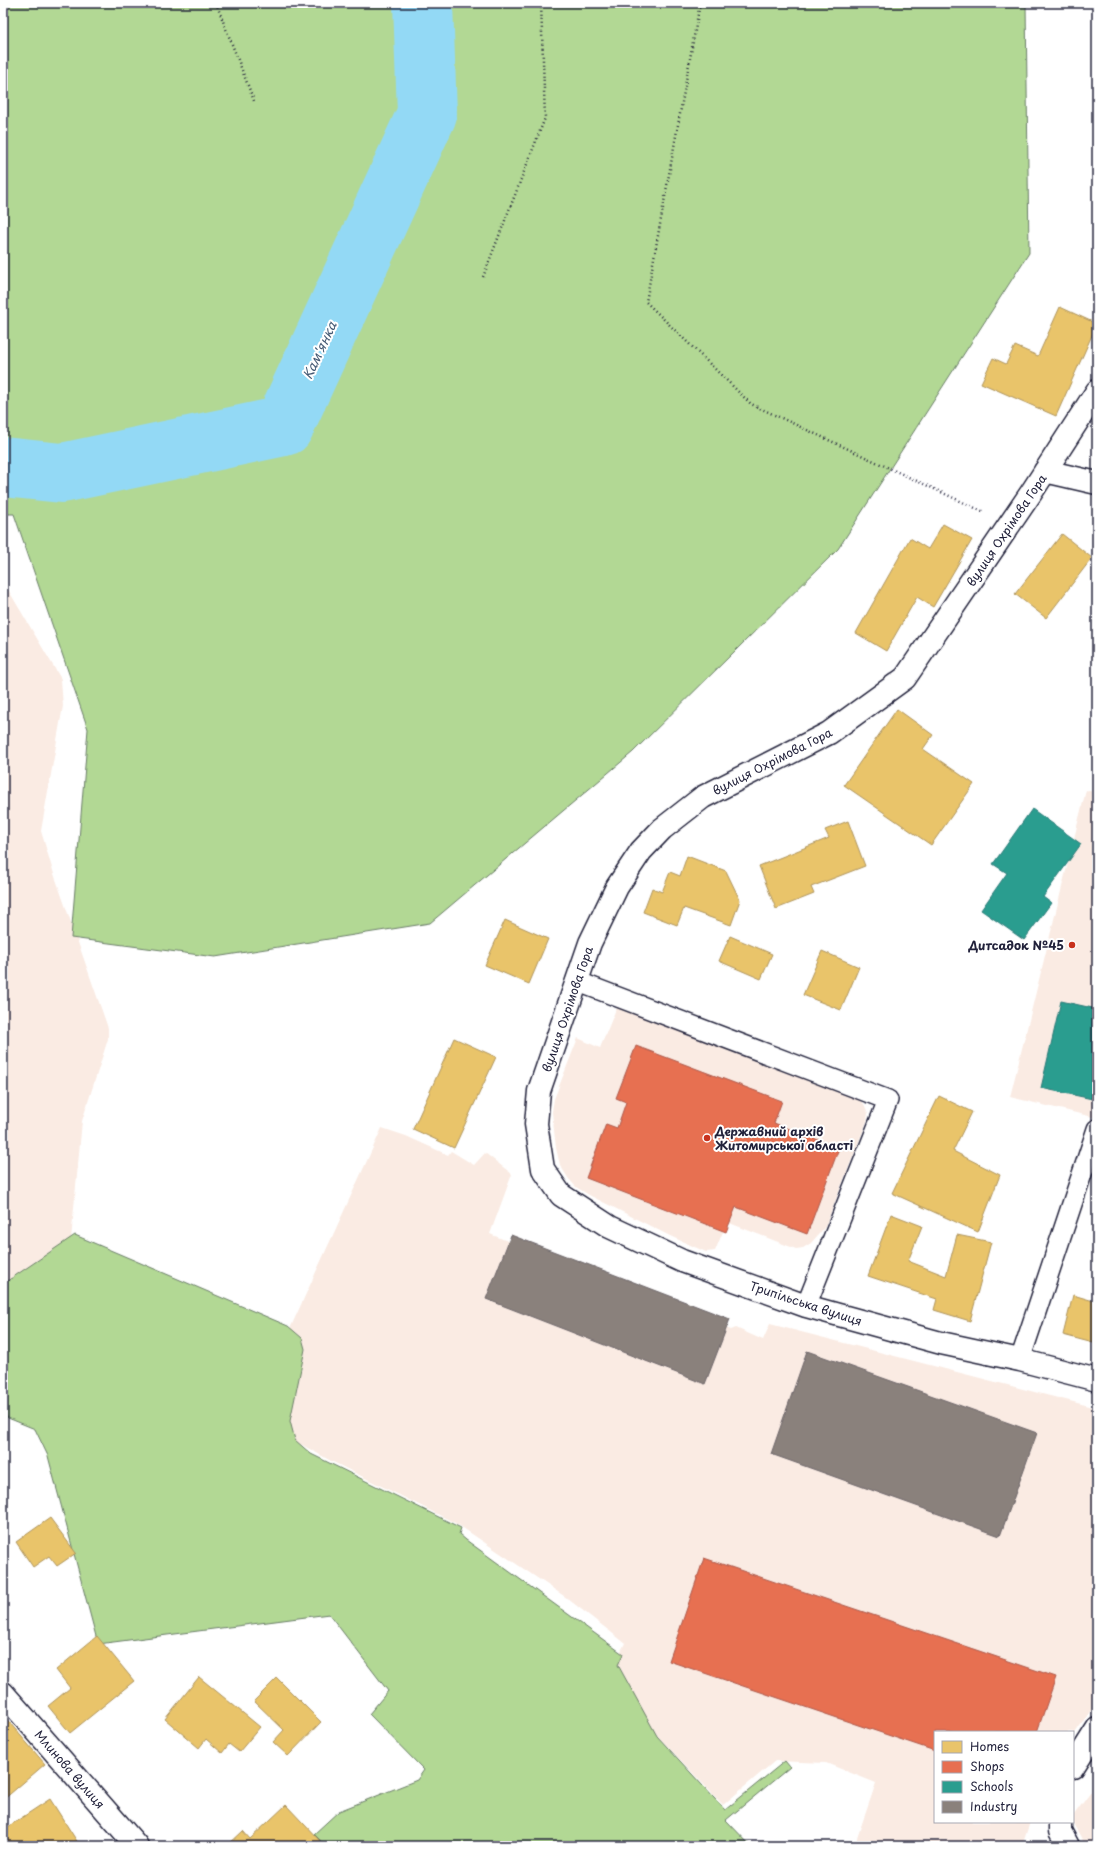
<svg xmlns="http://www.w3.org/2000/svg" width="1100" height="1849" viewBox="0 0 1100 1849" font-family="'Playpen Sans',sans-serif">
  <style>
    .built { fill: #faebe3 }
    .green { fill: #b2d894; stroke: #6a7d68 }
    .homes { fill: #e9c46a; stroke: #ad935c }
    .shops { fill: #e76f51; stroke: #ac584a }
    .schools { fill: #2a9d8f; stroke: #287876 }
    .industry { fill: #8a817c; stroke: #6b6468 }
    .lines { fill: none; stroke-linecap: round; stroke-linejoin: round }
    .river { stroke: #93d9f5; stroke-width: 60 }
    .lane-casing { stroke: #22223b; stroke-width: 22 }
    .street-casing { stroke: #22223b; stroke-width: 25 }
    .path { stroke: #22223b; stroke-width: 2.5; stroke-dasharray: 1 3; stroke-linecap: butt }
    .lane { stroke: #fff; stroke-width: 19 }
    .street { stroke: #fff; stroke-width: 22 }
    .poi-dot { fill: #c8321e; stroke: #fff; stroke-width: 1.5 }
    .labels { text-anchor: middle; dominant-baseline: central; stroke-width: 4; stroke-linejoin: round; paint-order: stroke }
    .street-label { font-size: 12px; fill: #22223b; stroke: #fff }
    .poi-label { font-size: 12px; font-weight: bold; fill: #22223b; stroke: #fff; text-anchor: end }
    .water-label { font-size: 13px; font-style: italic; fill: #445973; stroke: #fff }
  </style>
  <rect width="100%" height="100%" fill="#fff"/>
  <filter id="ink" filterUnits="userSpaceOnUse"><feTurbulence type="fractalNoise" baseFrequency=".025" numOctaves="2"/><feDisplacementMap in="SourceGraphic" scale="8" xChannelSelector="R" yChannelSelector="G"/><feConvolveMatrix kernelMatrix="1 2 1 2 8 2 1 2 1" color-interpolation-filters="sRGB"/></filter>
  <g filter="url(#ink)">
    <path class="built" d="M 3,581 L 61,679 L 63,706 L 41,831 L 52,868 L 108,1028 L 108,1039 L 82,1121 L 71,1240 L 3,1285 Z
      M 1086,790 L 1097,793 L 1097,1118 L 1010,1097 Z
      M 624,1006 L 858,1099 L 864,1104 L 868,1113 L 867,1121 L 825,1227 L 811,1243 L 803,1248 L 796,1249 L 727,1222 L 715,1251 L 706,1252 L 670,1236 L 589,1195 L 576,1187 L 568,1178 L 560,1165 L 556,1148 L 552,1112 L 554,1099 L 578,1038 L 600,1048 L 616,1009 Z
      M 382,1128 L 406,1136 L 448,1155 L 451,1151 L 474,1165 L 485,1153 L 512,1174 L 490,1234 L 731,1330 L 736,1328 L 763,1340 L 770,1324 L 1097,1408 L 1097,1702 L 1073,1736 L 1073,1732 L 935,1732 L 935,1822 L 1030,1822 L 1022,1846 L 880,1846 L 856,1841 L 876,1783 L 826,1763 L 775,1761 L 723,1805 L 653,1731 L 616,1661 L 625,1643 L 564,1596 L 457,1524 L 331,1461 L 250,1416 Z
      M 1097,1784 L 1097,1846 L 1086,1846 L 1072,1822 L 1073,1816 Z"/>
    <path class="green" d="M 3,3 L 1026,3 L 1029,253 L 838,549 L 633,752 L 430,923 L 215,957 L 71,938 L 88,729 L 14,514 L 3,514 Z
      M 75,1235 L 288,1326 L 302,1338 L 305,1349 L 290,1421 L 295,1440 L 311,1454 L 461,1528 L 459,1534 L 466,1540 L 623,1654 L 618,1665 L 657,1736 L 725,1810 L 785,1761 L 790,1767 L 726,1820 L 751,1846 L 326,1846 L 314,1834 L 339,1811 L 417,1780 L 424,1770 L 369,1714 L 388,1691 L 329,1614 L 98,1644 L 48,1456 L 35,1429 L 8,1418 L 3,1412 L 3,1284 Z"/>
    <path class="homes" d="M 1060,307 L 1097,324 L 1056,416 L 981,383 L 993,358 L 1006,364 L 1015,346 L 1038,356 Z
      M 943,524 L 972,540 L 933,607 L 917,597 L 886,651 L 856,633 L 910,538 L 928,549 Z
      M 1062,534 L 1092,558 L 1046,618 L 1015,594 Z
      M 897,709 L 933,735 L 923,749 L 974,784 L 931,845 L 844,785 Z
      M 848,821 L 865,866 L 811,887 L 814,894 L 776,909 L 759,866 L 829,838 L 825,830 Z
      M 687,856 L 726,871 L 740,900 L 731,925 L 684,908 L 677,925 L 643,912 L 652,888 L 662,892 L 670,872 L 680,876 Z
      M 505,920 L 548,939 L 529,984 L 485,965 Z
      M 730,936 L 772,954 L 761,979 L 719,961 Z
      M 822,951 L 859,967 L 841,1010 L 803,995 Z
      M 454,1038 L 496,1057 L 454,1148 L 413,1129 Z
      M 939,1096 L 972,1112 L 953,1151 L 1000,1175 L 978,1232 L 892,1193 Z
      M 891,1214 L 922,1226 L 908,1261 L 946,1276 L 957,1235 L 991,1242 L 970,1321 L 934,1310 L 937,1299 L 868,1276 Z
      M 1073,1295 L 1097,1302 L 1097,1344 L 1063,1335 Z
      M 50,1518 L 76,1553 L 57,1566 L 49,1556 L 33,1567 L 16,1542 Z
      M 97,1636 L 134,1681 L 70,1733 L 48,1706 L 70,1688 L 56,1670 Z
      M 199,1677 L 260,1727 L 239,1752 L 229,1744 L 222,1753 L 206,1739 L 199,1748 L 165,1719 Z
      M 277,1678 L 321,1722 L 288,1756 L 273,1742 L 284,1730 L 254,1701 Z
      M 3,1715 L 45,1764 L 3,1800 Z
      M 50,1799 L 80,1846 L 3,1846 L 3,1830 Z
      M 286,1805 L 320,1841 L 315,1846 L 227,1846 L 243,1831 L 250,1839 Z"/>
    <path class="shops" d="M 636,1046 L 782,1101 L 774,1123 L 839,1148 L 807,1234 L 736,1207 L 726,1232 L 586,1178 L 606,1124 L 617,1128 L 626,1102 L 616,1098 Z
      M 704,1558 L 1056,1677 L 1037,1732 L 935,1732 L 935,1751 L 669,1661 Z"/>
    <path class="schools" d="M 1032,809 L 1081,844 L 1043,897 L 1051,903 L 1024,940 L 981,910 L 1007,873 L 993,864 Z
      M 1061,1001 L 1097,1009 L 1097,1100 L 1041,1088 Z"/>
    <path class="industry" d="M 511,1235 L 730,1319 L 705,1384 L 486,1299 Z
      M 807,1351 L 1037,1433 L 1000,1536 L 771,1454 Z"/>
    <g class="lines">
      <path class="river" d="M 3,467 L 62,473 L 284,426 L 427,114 L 423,3"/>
      <g class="lane-casing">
        <path id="lane" d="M 576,981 L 888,1100 L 806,1306
          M 1020,1360 L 1097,1129"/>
      </g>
      <g class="street-casing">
        <path id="street" d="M 1097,391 L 1031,493 L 905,678 L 829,733 L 703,797 L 662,829 L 641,851 L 617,887 L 590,943 L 539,1091 L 536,1124 L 543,1169 L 561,1195 L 610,1227 L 682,1261 L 806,1306 L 941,1343 L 1020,1360 L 1097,1380
          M 1045,471 L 1097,483
          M 3,1693 L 137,1846
          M 1073,1767 L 1097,1729
          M 1060,1822 L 1060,1831 L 1068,1846"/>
      </g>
      <path class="path" d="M 216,3 L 254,101
        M 700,3 L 646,302 L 751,404 L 984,512
        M 483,277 L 545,118 L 541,3"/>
      <use href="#lane" class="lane"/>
      <use href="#street" class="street"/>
    </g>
  </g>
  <g class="poi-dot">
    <circle cx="1072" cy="945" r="4"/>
    <circle cx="707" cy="1138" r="4"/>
  </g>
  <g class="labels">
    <g class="street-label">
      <text transform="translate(1006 530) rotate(-56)">вулиця Охрімова Гора</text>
      <text transform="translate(772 761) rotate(-27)">вулиця Охрімова Гора</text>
      <text transform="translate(567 1009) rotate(-71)">вулиця Охрімова Гора</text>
      <text transform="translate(806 1303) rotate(18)">Трипільська вулиця</text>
      <text transform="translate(70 1769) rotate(49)">Млинова вулиця</text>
    </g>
    <g class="poi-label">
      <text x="1064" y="945">Дитсадок №45</text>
      <text x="715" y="1131" text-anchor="start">Державний архів<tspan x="715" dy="14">Житомирської області</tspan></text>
    </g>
    <g class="water-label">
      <text transform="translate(319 350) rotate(-65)">Кам'янка</text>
    </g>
  </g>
  <rect width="1100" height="1849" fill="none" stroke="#fff" stroke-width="16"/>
  <rect x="8" y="8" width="1084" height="1833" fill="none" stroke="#22223b" stroke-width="1.5" filter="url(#ink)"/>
  <rect x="934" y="1731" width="140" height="92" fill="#ffffff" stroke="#a7a7b1"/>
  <rect x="942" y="1741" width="20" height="12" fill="#e9c46a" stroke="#a7a7b1"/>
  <text x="970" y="1751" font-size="12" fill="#22223b">Homes</text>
  <rect x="942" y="1761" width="20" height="12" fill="#e76f51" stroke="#a7a7b1"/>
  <text x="970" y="1771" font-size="12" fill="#22223b">Shops</text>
  <rect x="942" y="1781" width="20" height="12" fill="#2a9d8f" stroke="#a7a7b1"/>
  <text x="970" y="1791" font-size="12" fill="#22223b">Schools</text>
  <rect x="942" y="1801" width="20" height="12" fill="#8a817c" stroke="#a7a7b1"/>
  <text x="970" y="1811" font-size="12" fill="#22223b">Industry</text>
</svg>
